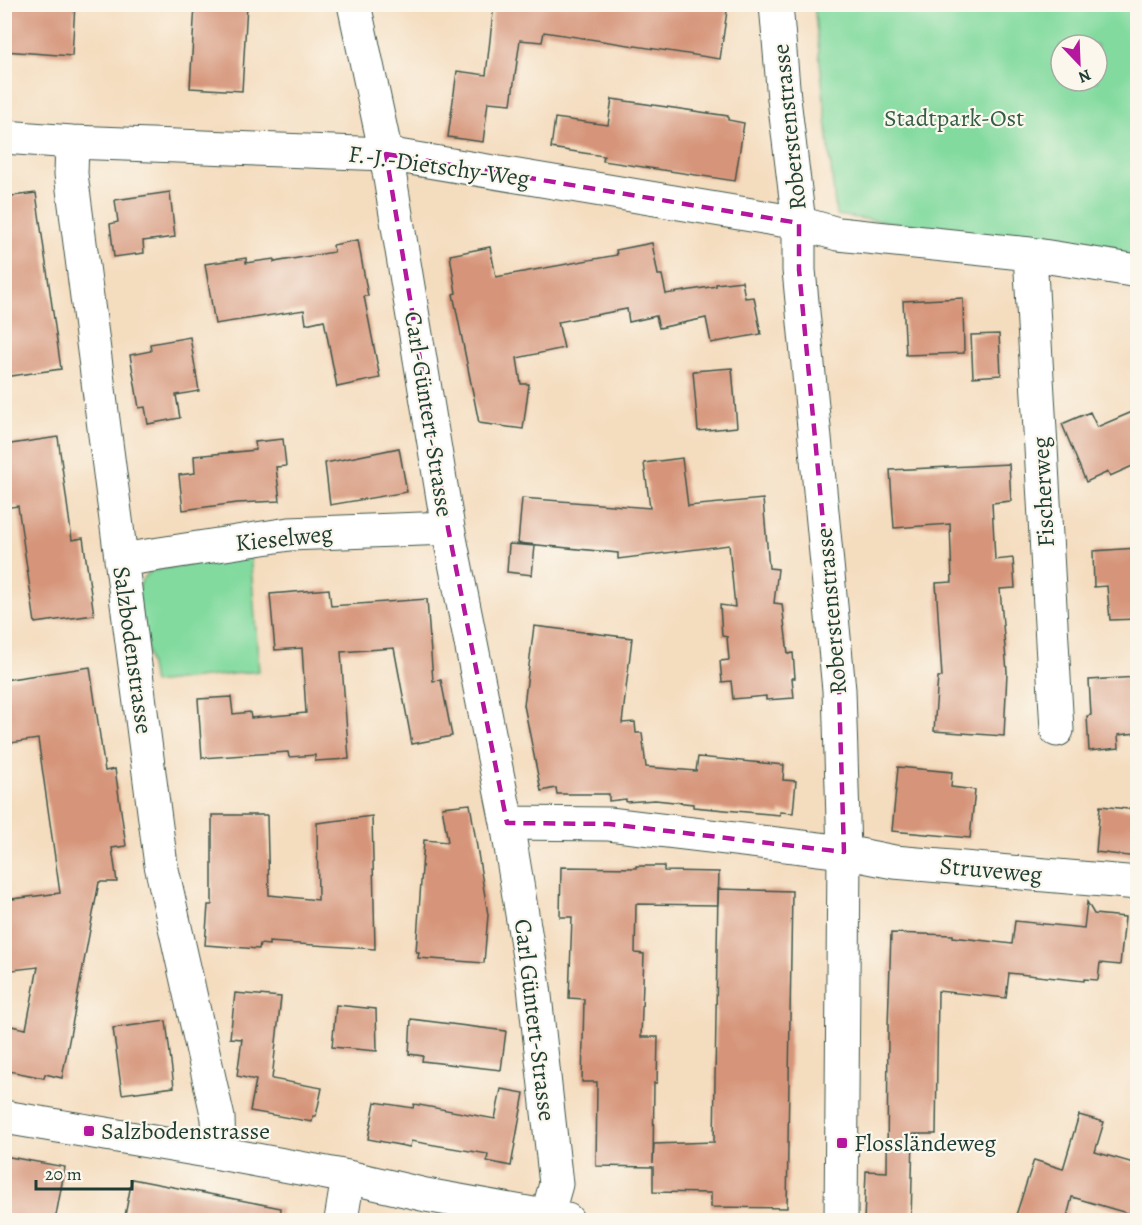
<svg xmlns="http://www.w3.org/2000/svg" width="1142" height="1225" viewBox="0 0 1142 1225" font-family="Alegreya,serif">
  <style>
    .green { fill: #82da9f; stroke: #508c6a; stroke-width: 1.5; fill-rule: evenodd }
    .building { fill: #d6957a }
    .lines { fill: none; stroke-linecap: round; stroke-linejoin: round }
    .minor-casing { stroke: #3f5549; stroke-width: 35 }
    .minor { stroke: #fff; stroke-width: 33 }
    .marked { fill: none; stroke: #b5179e; stroke-width: 4.5; stroke-dasharray: 12 8; stroke-linejoin: round }
    .poi-dot { fill: #b5179e; stroke: #fbf7ec; stroke-width: 2 }
    .labels { text-anchor: middle; dominant-baseline: central; stroke-width: 4.5; stroke-linejoin: round; paint-order: stroke }
    .park-label { font-size: 24px; fill: #335c49; stroke: #fbf7ec }
    .street-label { font-size: 24px; fill: #1f3d34; stroke: #fbf7ec }
    .poi-label { font-size: 24px; fill: #1f3d34; stroke: #fbf7ec; text-anchor: start }
  </style>
  <rect width="100%" height="100%" fill="#fbf7ec"/>
  <filter id="ink" filterUnits="userSpaceOnUse"><feTurbulence type="fractalNoise" baseFrequency=".0167" numOctaves="2"/><feDisplacementMap in="SourceGraphic" scale="12" xChannelSelector="R" yChannelSelector="G"/><feConvolveMatrix kernelMatrix="1 2 1 2 8 2 1 2 1" color-interpolation-filters="sRGB"/></filter>
  <filter id="wash" filterUnits="userSpaceOnUse"><feTurbulence type="fractalNoise" baseFrequency=".008" numOctaves="4" result="noise"/><feDisplacementMap in="SourceGraphic" scale="24" xChannelSelector="R" yChannelSelector="G"/><feGaussianBlur stdDeviation="1.35" result="paint"/><feColorMatrix in="noise" values="0 0 0 0 0 0 0 0 0 0 0 0 0 0 0 0 0 1.4 0 .05"/><feComposite in="paint" operator="in"/></filter>
  <g filter="url(#wash)">
    <rect width="100%" height="100%" fill="#f4dcbe"/>
    <path class="green" d="M 814,5 L 1137,5 L 1137,257 L 836,215 ZM 1061,45 L 1097,45 L 1097,81 L 1061,81 Z
      M 250,552 L 259,671 L 153,683 L 137,592 L 142,580 L 151,571 Z"/>
    <g id="blocks">
      <path class="building" d="M 4,4 L 75,4 L 72,56 L 4,51 Z
        M 195,4 L 247,4 L 242,91 L 190,88 Z
        M 494,4 L 728,4 L 720,59 L 544,32 L 542,42 L 520,40 L 511,104 L 488,102 L 483,142 L 448,137 L 457,71 L 486,75 Z
        M 612,99 L 728,116 L 728,120 L 744,123 L 735,181 L 603,161 L 604,156 L 551,148 L 555,118 L 608,125 Z
        M 170,192 L 175,237 L 143,241 L 144,253 L 114,257 L 110,224 L 118,222 L 115,200 Z
        M 36,193 L 61,369 L 4,377 L 4,197 Z
        M 358,240 L 368,296 L 364,296 L 380,378 L 337,387 L 324,320 L 306,324 L 304,310 L 215,324 L 205,264 L 246,258 L 246,263 L 274,259 L 274,262 L 334,252 L 333,245 Z
        M 652,243 L 658,275 L 662,275 L 666,294 L 716,286 L 716,284 L 742,281 L 745,298 L 754,297 L 761,334 L 711,343 L 706,318 L 659,328 L 656,316 L 629,322 L 627,309 L 558,322 L 564,348 L 517,358 L 521,384 L 529,384 L 523,429 L 479,423 L 453,294 L 456,293 L 450,255 L 490,247 L 496,277 L 617,255 L 616,250 Z
        M 963,298 L 964,353 L 906,355 L 903,301 Z
        M 999,334 L 1001,375 L 973,377 L 971,335 Z
        M 190,337 L 199,391 L 176,395 L 180,418 L 148,424 L 145,407 L 139,408 L 130,355 L 151,351 L 150,344 Z
        M 732,368 L 737,427 L 698,431 L 693,371 Z
        M 1137,410 L 1137,464 L 1110,476 L 1108,472 L 1086,482 L 1062,424 L 1090,412 L 1097,427 Z
        M 58,437 L 72,540 L 83,538 L 94,615 L 35,623 L 18,506 L 4,508 L 4,445 Z
        M 283,439 L 286,466 L 276,467 L 280,501 L 237,503 L 183,510 L 179,475 L 195,473 L 194,456 L 256,450 L 255,442 Z
        M 399,448 L 407,492 L 330,505 L 325,463 Z
        M 682,458 L 688,506 L 763,499 L 769,568 L 778,569 L 774,603 L 782,604 L 788,654 L 793,653 L 795,678 L 792,678 L 794,698 L 766,700 L 766,696 L 733,699 L 731,681 L 722,682 L 720,661 L 729,660 L 727,637 L 722,636 L 720,605 L 735,607 L 729,545 L 618,559 L 618,553 L 518,543 L 522,498 L 650,508 L 644,463 Z
        M 1009,464 L 1011,501 L 992,503 L 995,560 L 1013,558 L 1015,588 L 1000,589 L 1007,672 L 1004,736 L 934,731 L 938,677 L 942,677 L 936,583 L 952,582 L 950,524 L 894,528 L 890,470 Z
        M 509,544 L 535,546 L 532,575 L 507,572 Z
        M 1137,548 L 1137,619 L 1110,620 L 1107,586 L 1094,587 L 1093,551 Z
        M 329,589 L 331,606 L 427,599 L 433,681 L 441,680 L 452,736 L 412,744 L 394,648 L 341,652 L 349,759 L 315,761 L 315,755 L 289,757 L 288,752 L 202,758 L 198,699 L 231,697 L 233,714 L 250,712 L 251,718 L 306,713 L 302,648 L 275,650 L 270,594 Z
        M 534,626 L 632,638 L 622,723 L 635,722 L 636,733 L 642,733 L 646,767 L 696,771 L 698,757 L 784,765 L 783,780 L 796,781 L 793,813 L 780,812 L 780,815 L 693,807 L 693,804 L 655,800 L 626,802 L 626,799 L 609,801 L 609,794 L 557,794 L 556,788 L 541,791 L 524,705 Z
        M 90,667 L 105,771 L 115,769 L 126,846 L 112,848 L 117,882 L 99,882 L 62,1078 L 45,1074 L 44,1078 L 4,1070 L 11,1026 L 26,1029 L 38,967 L 4,971 L 4,900 L 60,893 L 38,739 L 4,744 L 4,680 Z
        M 1137,677 L 1137,733 L 1118,735 L 1119,748 L 1089,751 L 1087,716 L 1091,715 L 1089,680 Z
        M 898,767 L 952,772 L 951,787 L 975,790 L 970,838 L 892,831 Z
        M 470,804 L 488,915 L 484,963 L 418,958 L 419,952 L 416,952 L 424,840 L 448,842 L 442,807 Z
        M 1100,806 L 1137,810 L 1137,857 L 1096,852 Z
        M 212,815 L 267,815 L 269,895 L 318,900 L 317,823 L 372,816 L 375,949 L 269,942 L 269,945 L 260,944 L 259,949 L 205,945 L 208,905 L 212,905 Z
        M 636,866 L 664,866 L 664,871 L 719,872 L 718,905 L 636,904 L 635,953 L 644,954 L 641,1037 L 658,1037 L 657,1083 L 654,1083 L 653,1163 L 654,1144 L 714,1142 L 718,889 L 792,891 L 787,1208 L 711,1207 L 711,1193 L 653,1192 L 653,1167 L 596,1166 L 597,1082 L 582,1082 L 584,999 L 569,998 L 572,917 L 560,917 L 561,867 L 636,868 Z
        M 1087,902 L 1094,914 L 1125,917 L 1120,965 L 1100,963 L 1098,980 L 1084,979 L 1084,981 L 1009,973 L 1006,998 L 938,991 L 936,1134 L 913,1134 L 911,1221 L 864,1221 L 866,1171 L 887,1172 L 888,1026 L 891,933 L 953,935 L 953,937 L 1012,944 L 1015,921 L 1084,928 Z
        M 235,993 L 281,997 L 272,1079 L 322,1088 L 316,1116 L 313,1116 L 312,1122 L 250,1111 L 256,1080 L 237,1076 L 242,1039 L 230,1038 Z
        M 336,1005 L 376,1009 L 377,1051 L 332,1047 Z
        M 411,1019 L 506,1031 L 501,1070 L 422,1061 L 423,1056 L 409,1054 Z
        M 166,1021 L 174,1087 L 122,1094 L 113,1028 Z
        M 501,1089 L 524,1093 L 511,1166 L 487,1161 L 488,1154 L 411,1141 L 410,1147 L 368,1139 L 375,1102 L 413,1108 L 414,1104 L 495,1119 Z
        M 1079,1115 L 1104,1122 L 1095,1152 L 1137,1164 L 1137,1216 L 1072,1197 L 1066,1221 L 1014,1221 L 1034,1160 L 1063,1169 Z
        M 4,1156 L 65,1167 L 55,1221 L 4,1221 Z
        M 132,1179 L 281,1208 L 280,1221 L 124,1221 Z"/>
    </g>
  </g>
  <g filter="url(#ink)">
    <use href="#blocks" fill-opacity="0" stroke="#3f5549" stroke-width="1.5"/>
    <g class="lines">
      <g class="minor-casing">
        <path id="minor" d="M 354,4 L 386,154 L 448,528 L 507,823 L 534,987 L 556,1184 L 547,1216
          M 776,4 L 784,99 L 799,223 L 799,270 L 839,690 L 844,852 L 841,1220
          M 4,137 L 72,142 L 386,154 L 799,223 L 838,234 L 1030,254 L 1138,271
          M 72,142 L 71,174 L 161,865 L 218,1118 L 219,1153
          M 1030,254 L 1057,730
          M 121,560 L 289,534 L 448,528
          M 507,823 L 609,824 L 844,852 L 894,862 L 1138,883
          M 4,1117 L 219,1153 L 348,1177 L 426,1195 L 567,1220
          M 341,1220 L 348,1177"/>
      </g>
      <use href="#minor" class="minor"/>
    </g>
  </g>
  <path class="marked" d="M 386,154 L 799,223 L 799,270 L 839,690 L 844,852 L 609,824 L 507,823 L 448,528 Z"/>
  <g class="poi-dot">
    <rect x="83" y="1125" width="12" height="12" rx="3"/>
    <rect x="836" y="1137" width="12" height="12" rx="3"/>
  </g>
  <g class="labels">
    <g class="park-label">
      <text x="954" y="118">Stadtpark-Ost</text>
    </g>
    <g class="street-label">
      <text transform="translate(789 127) rotate(-96)">Roberstenstrasse</text>
      <text transform="translate(439 166) rotate(8)">F.-J.-Dietschy-Weg</text>
      <text transform="translate(429 414) rotate(81)">Carl-Güntert-Strasse</text>
      <text transform="translate(1043 492) rotate(-93)">Fischerweg</text>
      <text transform="translate(284 538) rotate(-6)">Kieselweg</text>
      <text transform="translate(831 611) rotate(-95)">Roberstenstrasse</text>
      <text transform="translate(133 650) rotate(82)">Salzbodenstrasse</text>
      <text transform="translate(991 870) rotate(5)">Struveweg</text>
      <text transform="translate(535 1020) rotate(83)">Carl Güntert-Strasse</text>
    </g>
    <g class="poi-label">
      <text x="101" y="1131">Salzbodenstrasse</text>
      <text x="854" y="1143">Flossländeweg</text>
    </g>
  </g>
  <rect width="1142" height="1225" fill="none" stroke="#fbf7ec" stroke-width="24"/>
  <g transform="translate(1079 63) rotate(157)"><circle r="28" fill="#fbf7ec" stroke="#a3ada2" stroke-width="1.5"/>
  <path d="M0-4.5L10 22L0 15L-10 22Z" fill="#b5179e"/>
  <text y="-9" font-size="16" font-weight="bold" text-anchor="middle" fill="#1f3d34">N</text>
  </g>
  <path d="M36 1180v9h96v-9" fill="none" stroke="#1f3d34" stroke-width="3"/>
  <text x="45" y="1180" font-size="18" fill="#1f3d34" stroke="#fbf7ec" stroke-width="4.5" paint-order="stroke">20 m</text>
</svg>
